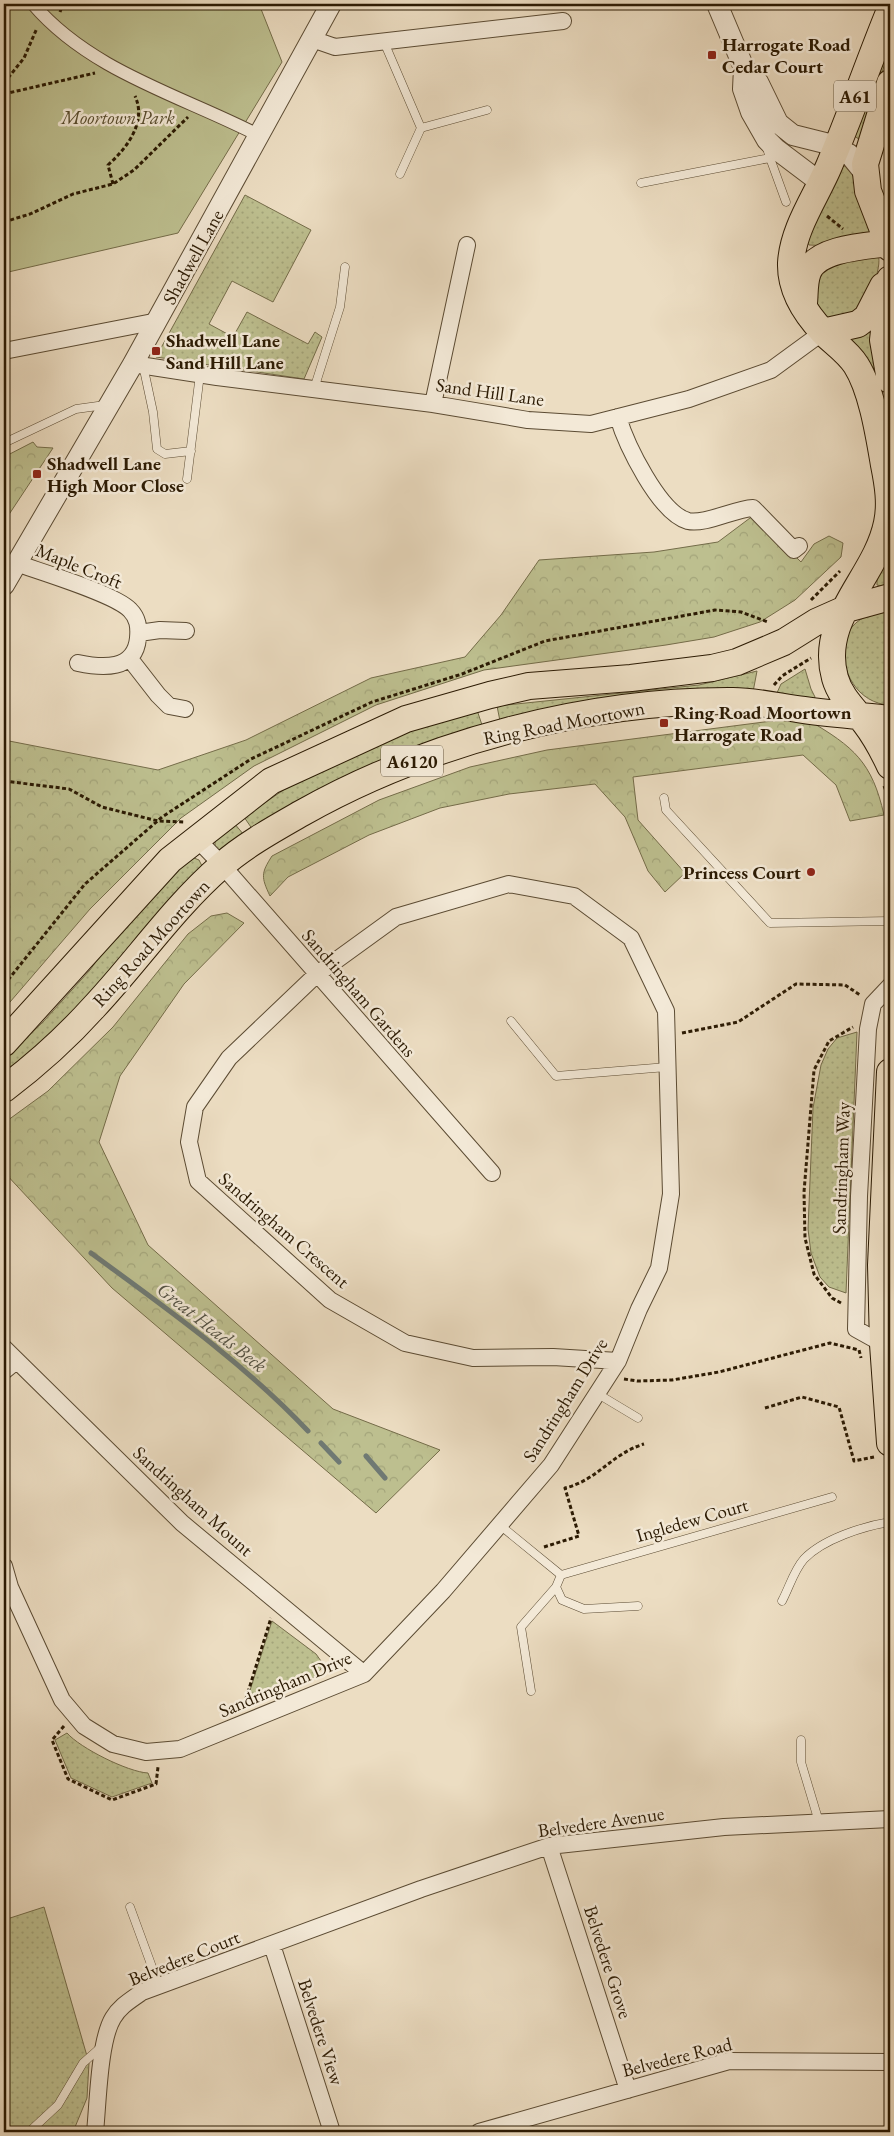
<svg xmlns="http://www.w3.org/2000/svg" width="894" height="2136" viewBox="0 0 894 2136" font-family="'EB Garamond',serif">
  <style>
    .grass { fill: url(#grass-dots); stroke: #746c49 }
    .forest { fill: url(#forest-crowns); stroke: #746c49 }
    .park { fill: #bdbf8f; stroke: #746c49 }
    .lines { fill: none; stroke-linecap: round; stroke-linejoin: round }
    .stream { stroke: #6f7973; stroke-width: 5 }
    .service-casing { stroke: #5b4b33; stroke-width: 9 }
    .pedestrian-casing { stroke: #5b4b33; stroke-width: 14 }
    .minor-casing { stroke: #5b4b33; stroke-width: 18 }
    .tertiary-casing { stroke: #5b4b33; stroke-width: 22 }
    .trunk-casing { stroke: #2b1a03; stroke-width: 28 }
    .path { stroke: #2b1a03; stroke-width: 3; stroke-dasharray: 4 2.5; stroke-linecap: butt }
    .service { stroke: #f3e9d7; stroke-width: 8 }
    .pedestrian { stroke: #f3e9d7; stroke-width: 12 }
    .minor { stroke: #f3e9d7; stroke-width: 16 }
    .tertiary { stroke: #f3e9d7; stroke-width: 20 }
    .trunk { stroke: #ecddc2; stroke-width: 26 }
    .poi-dot { fill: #8f2418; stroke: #f3e9d7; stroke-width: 2 }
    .labels { text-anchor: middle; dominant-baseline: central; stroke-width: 5; stroke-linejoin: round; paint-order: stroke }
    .shield { fill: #f3e9d7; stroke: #675843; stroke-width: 1 }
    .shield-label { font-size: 18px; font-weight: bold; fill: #2b1a03 }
    .poi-label { font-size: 19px; font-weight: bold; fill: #2b1a03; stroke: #f3e9d7; text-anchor: start }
    .park-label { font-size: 19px; font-style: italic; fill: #574c2d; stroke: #f3e9d7 }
    .street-label { font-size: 19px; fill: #2b1a03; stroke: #f3e9d7 }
    .water-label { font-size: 20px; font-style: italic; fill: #535244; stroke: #f3e9d7 }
  </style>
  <defs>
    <pattern id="grass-dots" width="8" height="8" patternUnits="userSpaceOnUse" patternTransform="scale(1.25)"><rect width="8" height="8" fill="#bdbf8f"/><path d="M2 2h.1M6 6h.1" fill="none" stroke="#a3a47a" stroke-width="1.8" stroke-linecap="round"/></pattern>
    <pattern id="forest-crowns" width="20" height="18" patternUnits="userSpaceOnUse" patternTransform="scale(1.25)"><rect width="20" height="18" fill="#bdbf8f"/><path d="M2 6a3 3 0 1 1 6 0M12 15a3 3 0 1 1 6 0" fill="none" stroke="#a3a47a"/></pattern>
  </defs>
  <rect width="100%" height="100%" fill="#ecddc2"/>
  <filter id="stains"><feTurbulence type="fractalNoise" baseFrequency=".004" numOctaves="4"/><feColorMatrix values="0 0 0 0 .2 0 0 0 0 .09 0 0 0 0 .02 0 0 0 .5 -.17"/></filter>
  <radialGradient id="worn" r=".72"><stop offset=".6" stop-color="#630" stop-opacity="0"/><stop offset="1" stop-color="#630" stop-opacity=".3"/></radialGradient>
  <path class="grass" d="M 890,25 L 890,51 L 876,87 L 862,141 L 854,136 Z
    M 845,166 L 853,175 L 874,234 L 836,246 L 809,245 L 807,242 L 840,167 Z
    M 245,195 L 311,230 L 273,302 L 232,281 L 209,324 L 233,337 L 247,312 L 308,344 L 315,332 L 322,337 L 304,379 L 156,357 Z
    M 878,254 C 883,269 867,301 860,314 L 832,322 C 818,310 806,287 815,269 Z
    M 872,330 L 879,384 L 839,336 Z
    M 890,552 L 890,588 L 877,585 L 877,577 Z
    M 890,609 L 890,705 C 858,704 838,670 846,641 C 848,636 849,630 852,627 C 862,615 876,613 890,609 Z
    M 805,669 L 811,689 L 815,697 L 814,699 L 776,695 L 781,684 Z
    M 757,671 L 753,692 L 500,721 L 497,706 L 699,685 Z
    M 477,710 L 482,725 L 255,833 L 244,817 L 285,789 L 409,731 Z
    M 234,823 L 244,835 L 220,852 L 215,847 L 215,841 Z
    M 194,858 L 199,860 L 202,866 L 55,1035 L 4,1072 L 4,1059 L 43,1022 L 90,970 L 116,934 L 188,859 Z
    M 857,1032 L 846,1293 L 829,1287 L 820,1277 L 811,1253 L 808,1229 L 813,1108 L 821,1065 L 828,1049 L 837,1038 Z
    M 272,1621 L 316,1654 L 321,1661 L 321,1669 L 313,1678 L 246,1703 Z
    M 67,1733 C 80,1748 128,1772 148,1773 L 152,1783 L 112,1797 L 71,1778 L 55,1740 Z
    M 44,1907 L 89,2063 L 87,2098 L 73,2132 L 4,2132 L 4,1920 Z"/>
  <path class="forest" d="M 33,442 L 37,447 L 53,448 L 4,522 L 4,457 Z
    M 754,515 L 801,562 L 814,544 L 829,536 L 843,543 L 841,557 L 795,600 L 760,622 L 714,637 L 666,645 L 484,670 L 376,705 L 254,766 L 181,818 L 90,909 L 4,1009 L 4,740 L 158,770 L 246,740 L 371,678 L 465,657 L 501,615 L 539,560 L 654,552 L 718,542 Z
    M 808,720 C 854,747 872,762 884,815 L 850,821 L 836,785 L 803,755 L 633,777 L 638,820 L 685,873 L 665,892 L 648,871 L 625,817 L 595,784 L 509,794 L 440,808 L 369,835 L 288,877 L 270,896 C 261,877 261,873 272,856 L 379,800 L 470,767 L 547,750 L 772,721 Z
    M 227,913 L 244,923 L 184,984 L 120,1076 L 99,1142 L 148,1245 L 333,1409 L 440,1450 L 376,1513 L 112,1288 L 4,1172 L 4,1123 L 48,1091 L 113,1027 L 188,934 L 211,916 Z"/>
  <path class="park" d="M 4,4 L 259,4 L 282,62 L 178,233 L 4,273 Z"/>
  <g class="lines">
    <path class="stream" d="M 91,1253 C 166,1308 244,1363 308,1431
      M 321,1443 L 339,1462
      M 366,1456 L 385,1478"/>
    <g class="service-casing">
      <path id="service" d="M 384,42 L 421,128
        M 770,158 L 786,202
        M 400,174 L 421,128 L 487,110
        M 641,183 L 770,158 L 767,148
        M 143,365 L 153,412 L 157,449 L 165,454 L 191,451
        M 314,389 L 340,307 L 345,267
        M 4,443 L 76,409 L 105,405
        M 187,479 L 200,374
        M 664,798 L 666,810 L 770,923 L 890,921
        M 511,1021 L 556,1076 L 667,1067
        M 598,1394 L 638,1418
        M 501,1526 L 561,1575 L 832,1497
        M 561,1575 L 556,1587 L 562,1600 L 584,1609 L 638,1606
        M 782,1601 C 789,1588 794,1570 804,1559 C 823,1539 864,1526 890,1522
        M 531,1691 L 521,1627 L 556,1587
        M 801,1740 L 801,1762 L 819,1822
        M 130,1907 L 159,1986
        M 29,2132 L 58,2105 L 83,2063 L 101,2047"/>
    </g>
    <g class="pedestrian-casing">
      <path id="pedestrian" d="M 33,4 C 91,72 183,96 260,136"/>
    </g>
    <g class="minor-casing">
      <path id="minor" d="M 312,39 L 335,47 L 563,21
        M 4,351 L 158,321
        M 133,364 L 217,377 L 433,404 L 528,420 L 591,424 L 689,399 L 771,370 L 823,332
        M 433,404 L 467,245
        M 618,417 C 626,444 659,513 688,521 C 705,525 734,509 753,508 L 794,550 L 799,546
        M 16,563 C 41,572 115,594 130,610 C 138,618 139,627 138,638 C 135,671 102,668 78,663
        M 139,633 L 160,630 L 186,631
        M 130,659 L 158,695 L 169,706 L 185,709
        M 197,839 L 222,865 L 492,1173
        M 883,1344 L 856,1329 L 859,1196 L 868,1029 L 873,1004 L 890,986
        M 4,1348 L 182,1523 L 364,1674
        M 4,1371 L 15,1362
        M 4,1566 L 10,1587 L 62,1700 L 84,1726 L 113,1744 L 146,1752 L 180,1749 L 364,1674 L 443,1591 L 551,1465 L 618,1361 L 639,1309 L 659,1268 L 671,1194 L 666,1011 L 631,938 L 574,896 L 509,884 L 396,917 L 316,975 L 229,1058 L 195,1107 L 189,1142 L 198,1181 L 330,1300 L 405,1343 L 473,1358 L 553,1357 L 618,1361
        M 549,1846 L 628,2090
        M 272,1945 L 332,2132
        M 95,2132 C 98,2104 99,2041 113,2018 C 120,2006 131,2000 142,1992 L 421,1889 L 549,1846 L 724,1827 L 890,1819
        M 479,2132 L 729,2061 L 890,2062"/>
    </g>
    <g class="tertiary-casing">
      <path id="tertiary" d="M 717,4 L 744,68 L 758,82 L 778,123 L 793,135 L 825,143 L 849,154 L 866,175
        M 744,68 L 743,89 L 751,112 L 767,140 L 776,149 L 821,183
        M 4,585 L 133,364 L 331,4"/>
    </g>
    <g class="trunk-casing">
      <path id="trunk" d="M 890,10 C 869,61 851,114 829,166 C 816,197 793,228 791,263 C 790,290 805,313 823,332 C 834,343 848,352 856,365 C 872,390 879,436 884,465 C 888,485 891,504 887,523 C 876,578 818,618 835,678 C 840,696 854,709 865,723 C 875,736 883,751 890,766
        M 890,83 L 865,164 L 868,191 L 890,248
        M 890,279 L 883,340 L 890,380
        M 804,303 C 805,294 804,282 808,272 C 817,248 867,246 889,243
        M 823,332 L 858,324 L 867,317 L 883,286
        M 4,1043 L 170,860 L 271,781 L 406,719 L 490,695 L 529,686 L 631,678 L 712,668 L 737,662 L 784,642 L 816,622 L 843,610 L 890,597
        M 890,1072 L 881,1265 L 883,1344 L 890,1443
        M 4,1089 C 36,1065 67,1037 94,1007 C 138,960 173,908 221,866 C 245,845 274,829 302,813 C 428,742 588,700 733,701 C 757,701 780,707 804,710 C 833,714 861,716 890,719"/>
    </g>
    <path class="path" d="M 60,12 L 63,4
      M 4,83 L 24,58 L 37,28
      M 4,94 L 95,73
      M 113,184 L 108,165 C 127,148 147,122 135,96
      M 827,216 L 843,229
      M 4,222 L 30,214 L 73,194 L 113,184 L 134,170 L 188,117
      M 811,600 L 840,571
      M 774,685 L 782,676 L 811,658
      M 4,781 L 69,789 L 102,807 L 158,821 L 184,822
      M 884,786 L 890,801
      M 4,985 L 85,884 L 162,817 L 251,759 L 372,702 L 462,674 L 545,641 L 715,610 L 741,612 L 768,622
      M 682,1033 L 738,1022 L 796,984 L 845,985 L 860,995
      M 841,1303 L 832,1298 L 814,1274 L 805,1238 L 804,1192 L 814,1070 L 829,1041 L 853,1027
      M 624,1379 L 637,1381 L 672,1380 L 719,1372 L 830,1343 L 859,1350 L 861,1358
      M 765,1408 L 802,1397 L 839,1407 L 854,1461 L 874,1457
      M 544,1547 L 579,1536 L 565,1488 C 598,1480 611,1454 644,1444
      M 244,1705 L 271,1618
      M 64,1726 L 52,1740 L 68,1779 L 112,1800 L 156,1784 L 158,1767"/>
    <use href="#service" class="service"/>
    <use href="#pedestrian" class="pedestrian"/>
    <use href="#minor" class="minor"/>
    <use href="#tertiary" class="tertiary"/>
    <use href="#trunk" class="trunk"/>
  </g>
  <g class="poi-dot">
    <rect x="707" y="50" width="10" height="10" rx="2.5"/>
    <rect x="151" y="346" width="10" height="10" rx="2.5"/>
    <rect x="32" y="469" width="10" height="10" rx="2.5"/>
    <rect x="659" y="718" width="10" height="10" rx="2.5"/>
    <circle cx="811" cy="872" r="5"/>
  </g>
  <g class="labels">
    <g class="shield">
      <rect x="834" y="80.5" width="42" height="31" rx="4"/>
      <rect x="381" y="745.5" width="62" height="31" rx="4"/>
    </g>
    <g class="shield-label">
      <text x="855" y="96">A61</text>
      <text x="412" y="761">A6120</text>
    </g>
    <g class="poi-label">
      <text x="722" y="44">Harrogate Road<tspan x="722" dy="22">Cedar Court</tspan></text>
      <text x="166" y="340">Shadwell Lane<tspan x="166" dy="22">Sand Hill Lane</tspan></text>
      <text x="47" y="463">Shadwell Lane<tspan x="47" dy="22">High Moor Close</tspan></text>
      <text x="674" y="712">Ring Road Moortown<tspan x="674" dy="22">Harrogate Road</tspan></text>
      <text x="801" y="872" text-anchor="end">Princess Court</text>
    </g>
    <g class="park-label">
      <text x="118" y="117">Moortown Park</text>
    </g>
    <g class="street-label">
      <text transform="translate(193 257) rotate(-61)">Shadwell Lane</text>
      <text transform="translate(490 392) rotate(8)">Sand Hill Lane</text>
      <text transform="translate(79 566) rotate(22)">Maple Croft</text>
      <text transform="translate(564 723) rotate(-11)">Ring Road Moortown</text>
      <text transform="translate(151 943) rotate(-48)">Ring Road Moortown</text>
      <text transform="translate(359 993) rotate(49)">Sandringham Gardens</text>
      <text transform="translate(841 1168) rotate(-88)">Sandringham Way</text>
      <text transform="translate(284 1230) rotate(41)">Sandringham Crescent</text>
      <text transform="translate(565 1400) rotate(-58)">Sandringham Drive</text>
      <text transform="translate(193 1501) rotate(42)">Sandringham Mount</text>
      <text transform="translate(692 1520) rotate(-16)">Ingledew Court</text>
      <text transform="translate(285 1684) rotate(-23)">Sandringham Drive</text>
      <text transform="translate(601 1822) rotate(-8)">Belvedere Avenue</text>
      <text transform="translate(184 1958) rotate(-22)">Belvedere Court</text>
      <text transform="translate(608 1962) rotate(72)">Belvedere Grove</text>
      <text transform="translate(321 2032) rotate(72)">Belvedere View</text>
      <text transform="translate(677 2057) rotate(-14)">Belvedere Road</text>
    </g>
    <g class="water-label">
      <text transform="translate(212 1327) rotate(38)">Great Heads Beck</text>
    </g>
  </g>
  <rect width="894" height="2136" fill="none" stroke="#ecddc2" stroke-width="20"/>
  <rect x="5" y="5" width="884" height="2126" fill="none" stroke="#2b1a03" stroke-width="2.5"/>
  <rect x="10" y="10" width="874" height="2116" fill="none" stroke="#2b1a03"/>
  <rect width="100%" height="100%" filter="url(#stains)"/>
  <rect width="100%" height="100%" fill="url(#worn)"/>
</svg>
